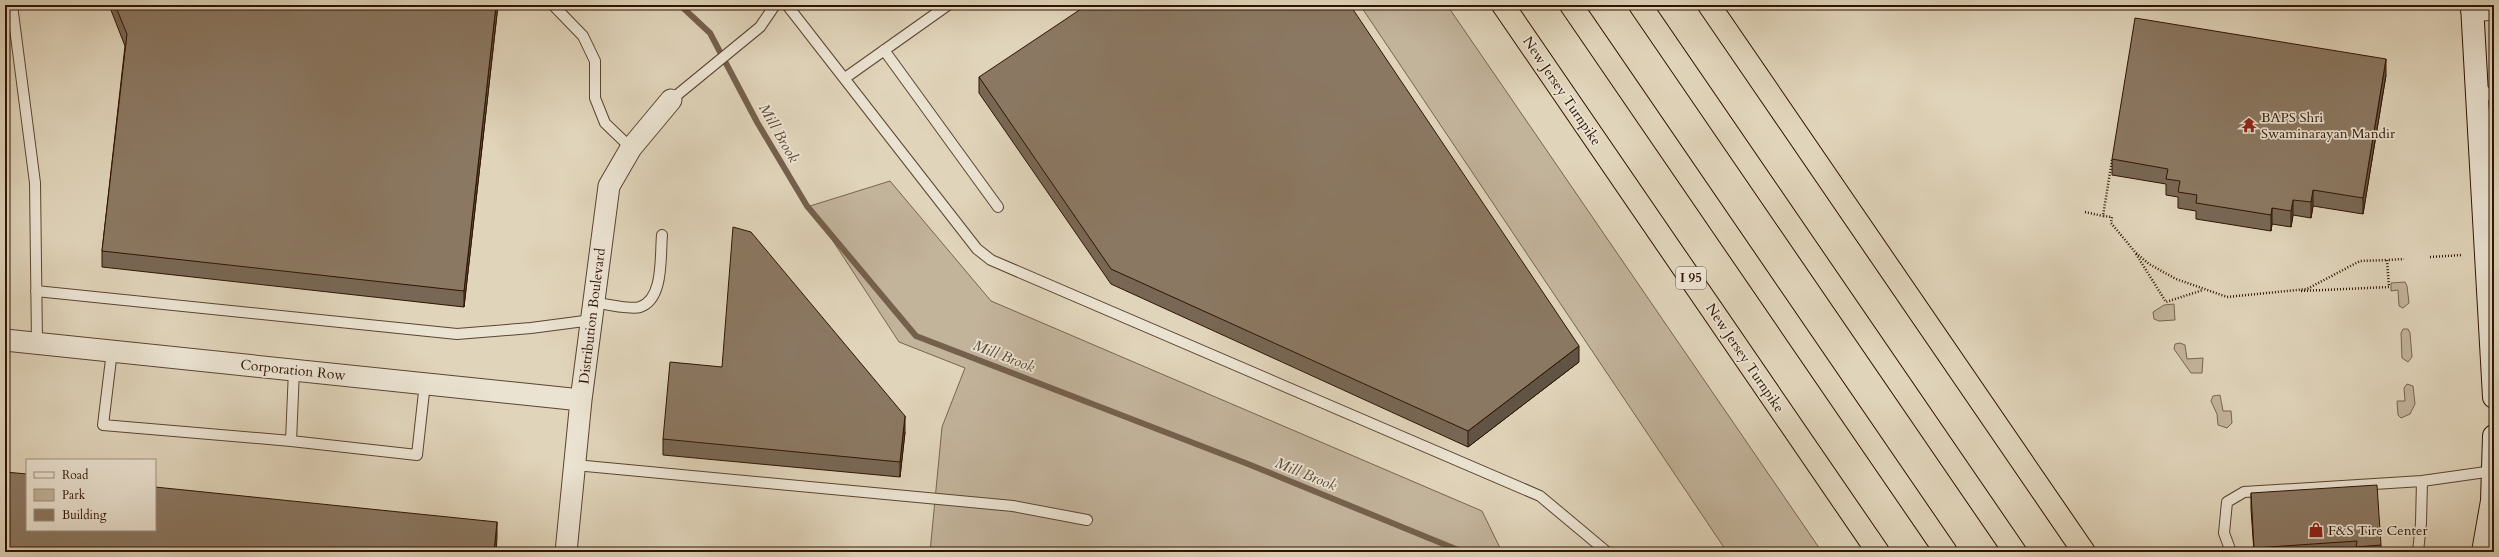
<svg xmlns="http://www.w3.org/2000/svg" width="2499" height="557" viewBox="0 0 2499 557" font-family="Cardo,serif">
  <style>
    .green { fill: #c2b39b; stroke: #78644f }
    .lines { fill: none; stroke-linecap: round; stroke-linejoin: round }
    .stream { stroke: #75604c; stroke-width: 6 }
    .service-casing { stroke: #5b4431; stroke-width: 12 }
    .minor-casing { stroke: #5b4431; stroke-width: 23 }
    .secondary-casing { stroke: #2f1403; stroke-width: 24 }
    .motorway-casing { stroke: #2f1403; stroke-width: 24 }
    .path { stroke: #2f1403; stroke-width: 2.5; stroke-dasharray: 1 2; stroke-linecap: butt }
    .service { stroke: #ebe3d2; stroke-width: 10 }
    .minor { stroke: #ebe3d2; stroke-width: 21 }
    .secondary { stroke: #ebe3d2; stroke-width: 22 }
    .motorway { stroke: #e0d4ba; stroke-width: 22 }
    .wall { fill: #786754; stroke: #2f1403 }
    .shaded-wall { fill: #615445; stroke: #2f1403 }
    .building { fill: #8b7862; stroke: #2f1403 }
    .labels { text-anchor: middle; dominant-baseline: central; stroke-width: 3.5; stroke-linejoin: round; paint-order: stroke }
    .shield { fill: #ebe3d2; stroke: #675241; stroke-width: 1 }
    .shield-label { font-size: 13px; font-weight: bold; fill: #2f1403 }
    .street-label { font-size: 14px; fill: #2f1403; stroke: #ebe3d2 }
    .poi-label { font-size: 14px; fill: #2f1403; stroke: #ebe3d2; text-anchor: start }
    .water-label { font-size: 15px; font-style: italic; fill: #5e4733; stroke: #ebe3d2 }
  </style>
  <rect width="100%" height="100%" fill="#e0d4ba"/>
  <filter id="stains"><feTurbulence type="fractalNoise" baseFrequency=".005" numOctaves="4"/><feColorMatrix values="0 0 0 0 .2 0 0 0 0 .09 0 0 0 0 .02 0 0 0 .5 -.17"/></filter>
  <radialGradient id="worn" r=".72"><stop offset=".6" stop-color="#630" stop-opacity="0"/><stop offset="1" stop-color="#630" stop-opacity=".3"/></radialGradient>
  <path class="green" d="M 1360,5 L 1447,5 L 1822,552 L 1727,552 Z
    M 890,181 L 991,301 L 1482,511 L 1502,552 L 930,552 L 942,427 L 965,368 L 899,342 L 810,206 Z
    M 2405,282 L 2407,286 L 2409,303 L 2403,308 L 2399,306 L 2398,290 L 2391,291 L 2391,283 Z
    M 2174,304 L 2175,320 L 2159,321 L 2154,319 L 2153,312 L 2164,305 Z
    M 2403,329 L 2408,329 L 2410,333 L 2412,357 L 2408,362 L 2402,358 L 2401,333 Z
    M 2180,343 L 2185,345 L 2187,359 L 2203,358 L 2202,373 L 2191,373 L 2174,349 L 2175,344 Z
    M 2407,384 L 2413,386 L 2415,404 L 2410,414 L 2401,418 L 2398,415 L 2397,401 L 2405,401 L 2404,388 Z
    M 2220,395 L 2223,411 L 2231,411 L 2232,423 L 2227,428 L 2218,425 L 2217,414 L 2211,401 L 2213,396 Z"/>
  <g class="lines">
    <path class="stream" d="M 680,5 L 710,33 L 757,122 L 807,206 L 916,336 L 1248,464 L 1463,552"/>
    <g class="service-casing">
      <path id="service" d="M 12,5 L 35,183 L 37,343
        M 553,5 L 583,36 L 595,61 L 595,98 L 605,123 L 631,148
        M 787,5 L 977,249 L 991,260 L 1540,496 L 1607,552
        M 884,50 L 998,207
        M 845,78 L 948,5
        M 2478,86 L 2494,98
        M 671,100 L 760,27 L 775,5
        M 36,291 L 457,334 L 531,328 L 592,320
        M 594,302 C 604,304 631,310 640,307 C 664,299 660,257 662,235
        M 112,351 L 103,425 L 291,441 L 417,455 L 425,383
        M 291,441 L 294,370
        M 575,465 L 1013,506 L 1087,520
        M 2231,552 L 2224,533 L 2227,502 L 2244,492 L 2422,481 L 2493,471
        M 2418,552 L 2421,523 L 2422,481"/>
    </g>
    <g class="minor-casing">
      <path id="minor" d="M 2472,11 L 2494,9
        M 5,340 L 581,400
        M 566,552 L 581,400 L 609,186 L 631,148 L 671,100"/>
    </g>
    <g class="secondary-casing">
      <path id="secondary" d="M 2472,5 L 2494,397
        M 2483,552 L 2492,501 L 2494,436"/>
    </g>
    <g class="motorway-casing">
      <path id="motorway" d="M 1503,5 L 1878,552
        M 1571,5 L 1946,552
        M 1640,5 L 2015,552
        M 1709,5 L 2084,552"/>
    </g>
    <path class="path" d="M 2112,160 L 2103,216 L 2112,217 L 2111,223 L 2135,252 L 2149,264 L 2176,279 L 2227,297 L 2307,289 L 2360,261 L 2387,260
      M 2085,212 L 2103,216
      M 2136,254 L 2166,302 L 2203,290
      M 2430,257 L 2462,255
      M 2301,291 L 2389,287 L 2387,260 L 2404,259"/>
    <use href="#service" class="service"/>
    <use href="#minor" class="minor"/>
    <use href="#secondary" class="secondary"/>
    <use href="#motorway" class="motorway"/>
  </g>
  <path class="wall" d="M 109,5 L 498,5 L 464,307 L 102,267 L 102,251 L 125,46 Z
    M 2386,75 L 2363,214 L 2313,206 L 2311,218 L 2293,215 L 2291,227 L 2272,224 L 2271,231 L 2196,219 L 2196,211 L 2178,208 L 2178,197 L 2166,195 L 2166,184 L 2112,175 L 2112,159 Z
    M 979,77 L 1579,362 L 1468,447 L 1111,284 L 979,93 Z
    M 905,432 L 900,477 L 663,455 L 663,439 Z
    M 2251,493 L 2381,545 L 2381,552 L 2254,552 L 2251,509 Z"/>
  <path class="shaded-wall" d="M 496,5 L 498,5 L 464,307 L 464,291 Z
    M 2386,59 L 2386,75 L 2363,214 L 2363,198 Z
    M 2313,190 L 2313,206 L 2311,218 L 2311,202 Z
    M 2293,200 L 2293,215 L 2291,227 L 2291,211 Z
    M 2272,208 L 2272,224 L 2271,231 L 2271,215 Z
    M 1579,346 L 1579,362 L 1468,447 L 1468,431 Z
    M 905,416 L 905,432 L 900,477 L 900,462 Z
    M 497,522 L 497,538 L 496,552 L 494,552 Z"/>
  <path class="building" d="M 115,5 L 496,5 L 464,291 L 102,251 L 127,34 Z
    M 1087,5 L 1350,5 L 1579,346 L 1468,431 L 1111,269 L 979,77 Z
    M 2135,18 L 2386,59 L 2363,198 L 2313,190 L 2311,202 L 2293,200 L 2291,211 L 2272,208 L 2271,215 L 2196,203 L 2197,195 L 2178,192 L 2180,181 L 2166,179 L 2168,169 L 2112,159 Z
    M 733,227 L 751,232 L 905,416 L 900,462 L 663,439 L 670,362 L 722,367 Z
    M 5,472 L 27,474 L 27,530 L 155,530 L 155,487 L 497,522 L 494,552 L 5,552 Z
    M 2377,485 L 2381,545 L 2356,547 L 2357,541 L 2254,548 L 2251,493 Z"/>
  <defs>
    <g id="temple-bare" transform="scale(1.2)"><path d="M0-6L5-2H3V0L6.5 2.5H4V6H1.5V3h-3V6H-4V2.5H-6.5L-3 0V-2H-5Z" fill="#8f2418" stroke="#ebe3d2" stroke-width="2.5" paint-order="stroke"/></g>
    <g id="shop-bare" transform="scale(1.2)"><path d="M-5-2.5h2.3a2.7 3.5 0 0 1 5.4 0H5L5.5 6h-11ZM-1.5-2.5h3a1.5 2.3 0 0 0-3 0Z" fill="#8f2418" stroke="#ebe3d2" stroke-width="2.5" paint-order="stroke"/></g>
  </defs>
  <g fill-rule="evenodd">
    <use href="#temple-bare" x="2249" y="125"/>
    <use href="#shop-bare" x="2316" y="530"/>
  </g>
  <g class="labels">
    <rect class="shield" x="1676" y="267" width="30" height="22" rx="3"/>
    <g class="shield-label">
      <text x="1691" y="278">I 95</text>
    </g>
    <g class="street-label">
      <text transform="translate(1562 91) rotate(56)">New Jersey Turnpike</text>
      <text transform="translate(592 316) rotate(-83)">Distribution Boulevard</text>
      <text transform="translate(1745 358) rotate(56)">New Jersey Turnpike</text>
      <text transform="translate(293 370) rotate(6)">Corporation Row</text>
    </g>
    <g class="poi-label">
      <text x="2261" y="117">BAPS Shri<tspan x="2261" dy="16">Swaminarayan Mandir</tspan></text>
      <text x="2328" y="530">F&amp;S Tire Center</text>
    </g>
    <g class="water-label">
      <text transform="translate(779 133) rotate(60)">Mill Brook</text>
      <text transform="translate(1004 356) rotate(21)">Mill Brook</text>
      <text transform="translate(1306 474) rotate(22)">Mill Brook</text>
    </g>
  </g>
  <rect width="2499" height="557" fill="none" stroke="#e0d4ba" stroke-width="20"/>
  <rect x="6" y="6" width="2487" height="545" fill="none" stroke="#2f1403" stroke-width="2"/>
  <rect x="10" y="10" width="2479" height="537" fill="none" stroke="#2f1403"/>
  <rect x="26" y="459" width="130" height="72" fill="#ebe3d2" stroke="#a0907f"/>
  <rect x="34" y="472" width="20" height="6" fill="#ebe3d2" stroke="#a0907f"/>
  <text x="62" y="479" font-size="12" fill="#2f1403">Road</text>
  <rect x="34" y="489" width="20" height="12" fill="#c2b39b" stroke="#a0907f"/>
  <text x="62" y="499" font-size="12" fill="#2f1403">Park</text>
  <rect x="34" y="509" width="20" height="12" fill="#8b7862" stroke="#a0907f"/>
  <text x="62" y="519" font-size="12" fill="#2f1403">Building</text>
  <rect width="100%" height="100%" filter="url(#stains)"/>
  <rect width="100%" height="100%" fill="url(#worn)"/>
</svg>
